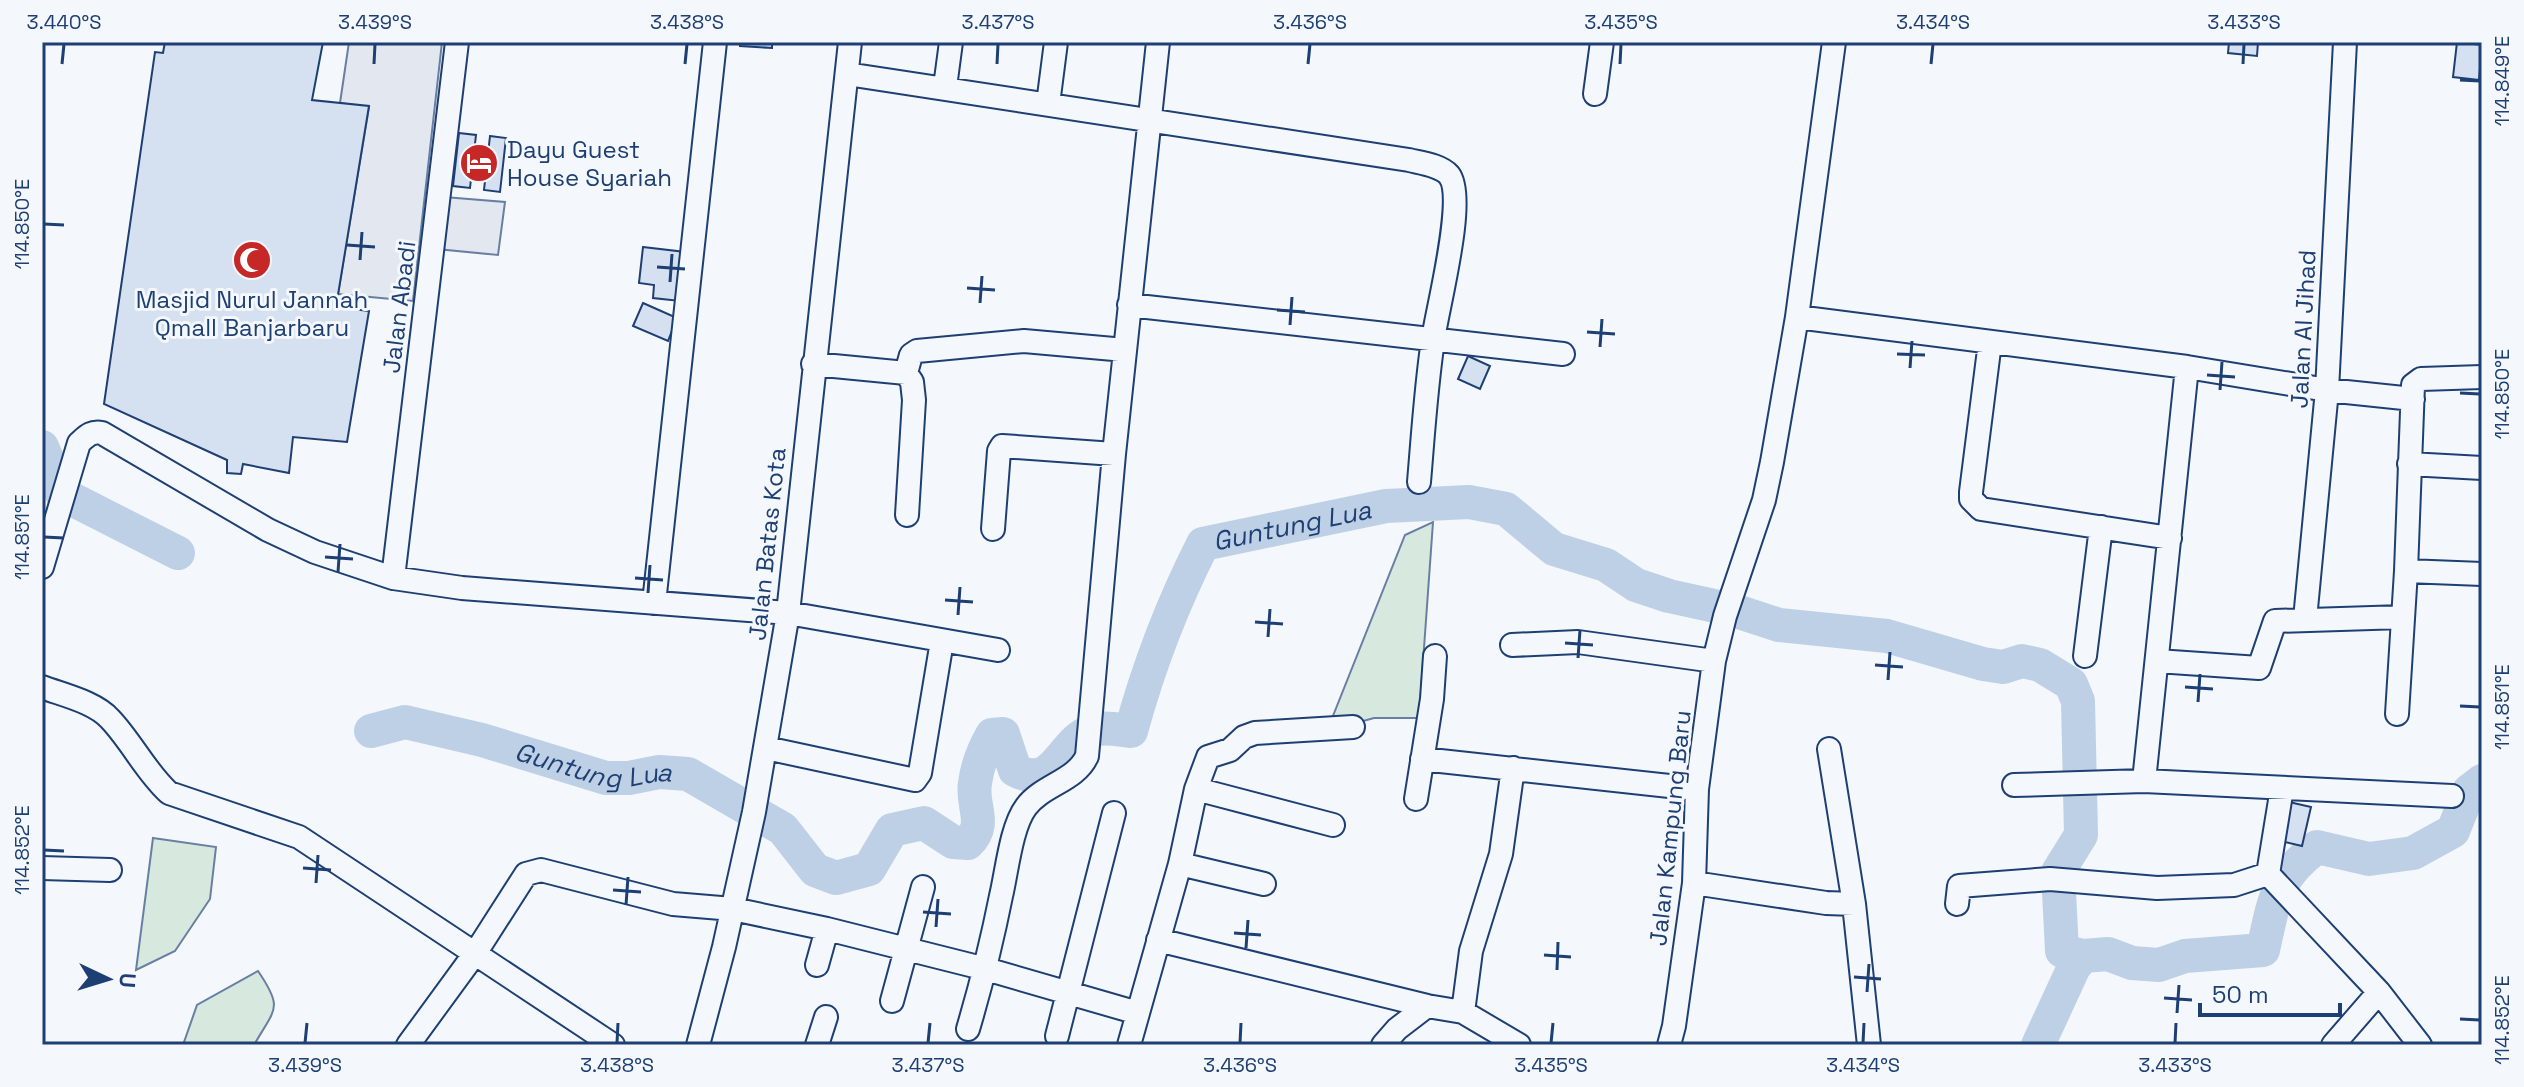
<svg xmlns="http://www.w3.org/2000/svg" width="2524" height="1087" viewBox="0 0 2524 1087" font-family="'Space Grotesk',sans-serif">
  <style>
    .green { fill: #d7e8df; stroke: #687fa3; stroke-width: 2 }
    .parking { fill: #e3e8f0; stroke: #687fa3; stroke-width: 2 }
    .lines { fill: none; stroke-linecap: round; stroke-linejoin: round }
    .river { stroke: #bed0e5; stroke-width: 34 }
    .building { fill: #d5e0f0; stroke: #1d3f73; stroke-width: 2 }
    .minor-casing { stroke: #1d3f73; stroke-width: 26 }
    .minor { stroke: #f4f7fb; stroke-width: 22 }
    .ticks { fill: none; stroke: #1d3f73; stroke-width: 3 }
    .labels { text-anchor: middle; dominant-baseline: central; stroke-width: 6; stroke-linejoin: round; paint-order: stroke }
    .poi-label { font-size: 24px; fill: #1d3f73; stroke: #f4f7fb; text-anchor: start }
    .street-label { font-size: 24px; fill: #1d3f73; stroke: #f4f7fb }
    .water-label { font-size: 26px; font-style: italic; fill: #1d3f73; stroke: #f4f7fb }
    .neatline { fill: none; stroke: #1d3f73; stroke-width: 3 }
    .ticks-label { font-size: 20px; text-anchor: middle; fill: #1d3f73 }
  </style>
  <rect width="100%" height="100%" fill="#f4f7fb"/>
  <path class="green" d="M 1433,522 L 1419,718 L 1374,718 L 1327,731 L 1405,535 Z
    M 153,838 L 216,847 L 210,899 L 175,951 L 136,970 Z
    M 258,971 C 284,1009 275,1008 254,1045 L 183,1045 L 197,1005 Z"/>
  <path class="parking" d="M 349,42 L 442,42 L 413,301 L 338,294 L 369,107 L 340,103 Z
    M 444,197 L 505,202 L 498,255 L 437,249 Z"/>
  <g class="lines">
    <g class="river">
      <path d="M 42,447 L 62,494 L 178,553"/>
      <path id="s1" d="M 371,731 L 405,722 L 482,740 L 606,778 L 629,778 L 659,772 L 688,774 L 783,829 L 815,870 L 836,878 L 869,869 L 892,830 L 924,823 L 953,842 L 968,843 C 988,824 971,806 975,783 C 977,768 984,749 992,735 L 1003,734 L 1015,770 C 1058,793 1060,736 1098,729 C 1108,727 1121,730 1131,731 C 1149,665 1172,605 1203,544 L 1386,506 L 1469,502 L 1506,509 L 1554,549 L 1606,565 L 1636,585 L 1669,596 L 1733,610 L 1779,625 L 1887,636 L 1983,664 L 2003,667 L 2022,661 L 2040,665 L 2071,684 L 2078,701 L 2081,835 L 2058,872 L 2062,951 L 2083,956"/>
      <path d="M 2038,1045 L 2074,967 L 2083,956 L 2108,954 L 2132,963 L 2159,965 L 2185,956 L 2263,950 C 2274,901 2275,878 2317,847 L 2369,859 L 2413,853 L 2453,831 L 2469,791 L 2482,781"/>
    </g>
  </g>
  <path class="building" d="M 165,42 L 323,42 L 312,100 L 369,106 L 336,307 L 369,311 L 347,442 L 293,437 L 289,473 L 243,464 L 241,474 L 227,473 L 227,460 L 104,404 L 155,52 L 163,53 Z
    M 740,42 L 772,42 L 772,48 L 740,46 Z
    M 2229,42 L 2258,42 L 2257,56 L 2228,53 Z
    M 2457,42 L 2482,45 L 2479,80 L 2453,77 Z
    M 459,133 L 476,135 L 470,188 L 453,186 Z
    M 490,136 L 506,138 L 500,192 L 484,190 Z
    M 643,247 L 685,252 L 680,301 L 653,298 L 654,285 L 639,283 Z
    M 643,303 L 677,318 L 668,341 L 633,326 Z
    M 1468,356 L 1490,366 L 1480,389 L 1458,379 Z
    M 2289,802 L 2311,807 L 2302,846 L 2281,841 Z"/>
  <g class="lines">
    <g class="minor-casing">
      <path id="minor" d="M 847,74 L 1409,160 C 1421,163 1440,165 1449,175 C 1467,198 1437,309 1433,340 C 1426,387 1423,435 1419,482
        M 945,87 L 951,42
        M 1595,94 L 1602,42
        M 1048,104 L 1056,42
        M 1129,305 L 1563,354
        M 1797,317 L 2187,367 L 2327,390 L 2413,399
        M 1990,342 L 1971,492 L 1971,499 L 1981,509 L 2170,538
        M 813,364 L 906,373 L 911,355 L 917,351 L 1024,341 L 1125,350
        M 2187,367 L 2144,781 L 2452,796
        M 906,373 L 912,382 L 914,400 L 907,515
        M 2482,377 L 2421,379 L 2413,385 L 2406,571 L 2482,574
        M 2409,464 L 2482,468
        M 993,529 L 999,451 L 1002,446 L 1114,454
        M 42,567 L 79,443 C 87,436 91,431 102,433 L 268,530 L 315,552 L 393,578 L 462,588 L 788,613 L 998,650
        M 393,578 L 457,42
        M 654,603 L 715,42
        M 2305,619 L 2327,390 L 2345,42
        M 1512,645 L 1578,642 L 1714,661
        M 2085,656 L 2101,527
        M 2157,661 L 2259,668 L 2275,621 L 2403,617
        M 42,687 C 63,695 95,702 110,719 C 132,742 145,771 169,793 L 299,837 L 613,1045
        M 2397,714 L 2406,571
        M 766,748 L 915,780 L 920,773 L 942,641
        M 1829,749 L 1854,904 L 1869,1045
        M 1422,759 L 1697,789
        M 2014,785 L 2144,781
        M 2282,788 L 2268,874 L 2379,992 L 2420,1045
        M 1196,789 L 1333,825
        M 1416,799 L 1432,699 L 1435,656
        M 1180,864 L 1264,884
        M 42,868 L 110,870
        M 1694,883 L 1826,903 L 1854,904
        M 1957,904 L 1959,886 L 2050,879 L 2157,888 L 2234,885 L 2268,874
        M 1158,940 L 1427,1006
        M 817,965 L 827,929
        M 892,1001 L 923,887
        M 1463,1012 L 1471,951 L 1501,854 L 1513,768
        M 968,1029 C 981,985 992,941 1001,896 C 1007,871 1011,827 1026,807 C 1042,785 1076,781 1087,756 L 1114,454 L 1158,42
        M 1057,1036 L 1114,813
        M 408,1045 L 476,952 L 526,874 L 541,870 L 673,904 L 733,909 L 827,929 L 986,969 L 1138,1013
        M 698,1045 L 724,947 L 754,812 L 788,613 L 850,42
        M 817,1045 L 826,1017
        M 1129,1045 L 1180,864 L 1196,789 L 1208,757 L 1230,750 L 1244,737 L 1255,733 L 1353,727
        M 1383,1045 L 1397,1029 L 1427,1006 L 1463,1012 L 1519,1045
        M 1669,1045 L 1674,1026 L 1694,883 L 1697,789 L 1714,661 L 1725,616 L 1764,500 L 1772,462 L 1797,317 L 1834,42
        M 2333,1045 L 2379,992"/>
    </g>
    <use href="#minor" class="minor"/>
  </g>
  <path class="ticks" d="M 62,64 L 64,44M 374,64 L 375,44M 685,64 L 687,44M 997,64 L 998,44M 1308,64 L 1310,44M 1620,64 L 1621,44M 1931,64 L 1933,44M 2243,64 L 2244,44M 2460,80 L 2480,81M 44,224 L 64,225M 347,245 L 375,247M 360,260 L 362,232M 657,267 L 685,269M 670,282 L 672,254M 967,288 L 995,290M 980,303 L 982,276M 1277,310 L 1305,312M 1290,325 L 1292,297M 1587,332 L 1615,334M 1600,347 L 1602,319M 1897,354 L 1925,355M 1910,368 L 1912,341M 2207,375 L 2235,377M 2220,390 L 2222,362M 2460,393 L 2480,394M 44,537 L 64,538M 325,557 L 353,559M 338,572 L 340,544M 635,578 L 663,580M 648,593 L 650,565M 945,600 L 973,602M 958,615 L 960,587M 1255,622 L 1283,624M 1268,637 L 1270,609M 1565,643 L 1593,645M 1578,658 L 1580,630M 1875,665 L 1903,667M 1888,680 L 1890,652M 2185,687 L 2213,689M 2198,702 L 2200,674M 2460,706 L 2480,707M 44,850 L 64,851M 303,868 L 331,870M 316,883 L 318,855M 613,890 L 641,892M 626,905 L 628,877M 923,912 L 951,914M 936,927 L 938,899M 1234,933 L 1261,935M 1246,948 L 1248,920M 1544,955 L 1571,957M 1557,970 L 1558,942M 1854,977 L 1881,979M 1867,992 L 1869,964M 2164,998 L 2192,1000M 2177,1013 L 2179,985M 2460,1019 L 2480,1020M 305,1043 L 307,1023M 617,1043 L 618,1023M 928,1043 L 930,1023M 1240,1043 L 1241,1023M 1551,1043 L 1553,1023M 1863,1043 L 1864,1023M 2175,1043 L 2176,1023"/>
  <defs>
    <g id="hotel-disc" transform="scale(2)"><circle r="9.5" fill="#c62828" stroke="#f4f7fb"/><path d="M-6-4.5h1.5V1H6V5H4.5V3h-9V5H-6ZM-4 0a1.8 1.8 0 1 1 3.6 0ZM.5 0V-2.5h3Q6-2.5 6 0Z" fill="#fff"/></g>
    <g id="mosque-disc" transform="scale(2)"><circle r="9.5" fill="#c62828" stroke="#f4f7fb"/><path d="M3.5-4.9A6 6 0 1 0 3.5 4.9A5 5 0 1 1 3.5-4.9Z" fill="#fff"/></g>
  </defs>
  <g fill-rule="evenodd">
    <use href="#hotel-disc" x="479" y="163"/>
    <use href="#mosque-disc" x="252" y="260"/>
  </g>
  <g class="labels">
    <g class="poi-label">
      <text x="507" y="149">Dayu Guest<tspan x="507" dy="28">House Syariah</tspan></text>
      <text x="252" y="299" text-anchor="middle">Masjid Nurul Jannah<tspan x="252" dy="28">Qmall Banjarbaru</tspan></text>
    </g>
    <g class="street-label">
      <text transform="translate(399 307) rotate(-83)">Jalan Abadi</text>
      <text transform="translate(2303 329) rotate(-87)">Jalan Al Jihad</text>
      <text transform="translate(767 544) rotate(-84)">Jalan Batas Kota</text>
      <text transform="translate(1670 828) rotate(-84)">Jalan Kampung Baru</text>
    </g>
    <g class="water-label">
      <text stroke="none"><textPath href="#s1" startOffset="1262">Guntung Lua</textPath></text>
      <text stroke="none"><textPath href="#s1" startOffset="230">Guntung Lua</textPath></text>
    </g>
  </g>
  <rect width="2524" height="1087" fill="none" stroke="#f4f7fb" stroke-width="88"/>
  <g transform="translate(108 979) rotate(94)" stroke="#f4f7fb" stroke-width="6" paint-order="stroke">
  <path d="M0-6L14 30L0 20L-14 30Z" fill="#1d3f73"/>
  <text y="-12" font-size="22" font-weight="bold" text-anchor="middle" fill="#1d3f73">U</text>
  </g>
  <path d="M2200 1003v12h140v-12" fill="none" stroke="#1d3f73" stroke-width="4"/>
  <text x="2212" y="1003" font-size="24" fill="#1d3f73" stroke="#f4f7fb" stroke-width="6" paint-order="stroke">50 m</text>
  <rect x="44" y="44" width="2436" height="999" class="neatline"/>
  <g class="ticks-label">
    <text x="64" y="29">3.440°S</text>
    <text x="375" y="29">3.439°S</text>
    <text x="687" y="29">3.438°S</text>
    <text x="998" y="29">3.437°S</text>
    <text x="1310" y="29">3.436°S</text>
    <text x="1621" y="29">3.435°S</text>
    <text x="1933" y="29">3.434°S</text>
    <text x="2244" y="29">3.433°S</text>
    <text transform="translate(2502 81) rotate(-90)" y="7">114.849°E</text>
    <text transform="translate(22 224) rotate(-90)" y="7">114.850°E</text>
    <text transform="translate(2502 394) rotate(-90)" y="7">114.850°E</text>
    <text transform="translate(22 537) rotate(-90)" y="7">114.851°E</text>
    <text transform="translate(2502 707) rotate(-90)" y="7">114.851°E</text>
    <text transform="translate(22 850) rotate(-90)" y="7">114.852°E</text>
    <text transform="translate(2502 1020) rotate(-90)" y="7">114.852°E</text>
    <text x="305" y="1072">3.439°S</text>
    <text x="617" y="1072">3.438°S</text>
    <text x="928" y="1072">3.437°S</text>
    <text x="1240" y="1072">3.436°S</text>
    <text x="1551" y="1072">3.435°S</text>
    <text x="1863" y="1072">3.434°S</text>
    <text x="2175" y="1072">3.433°S</text>
  </g>
</svg>
